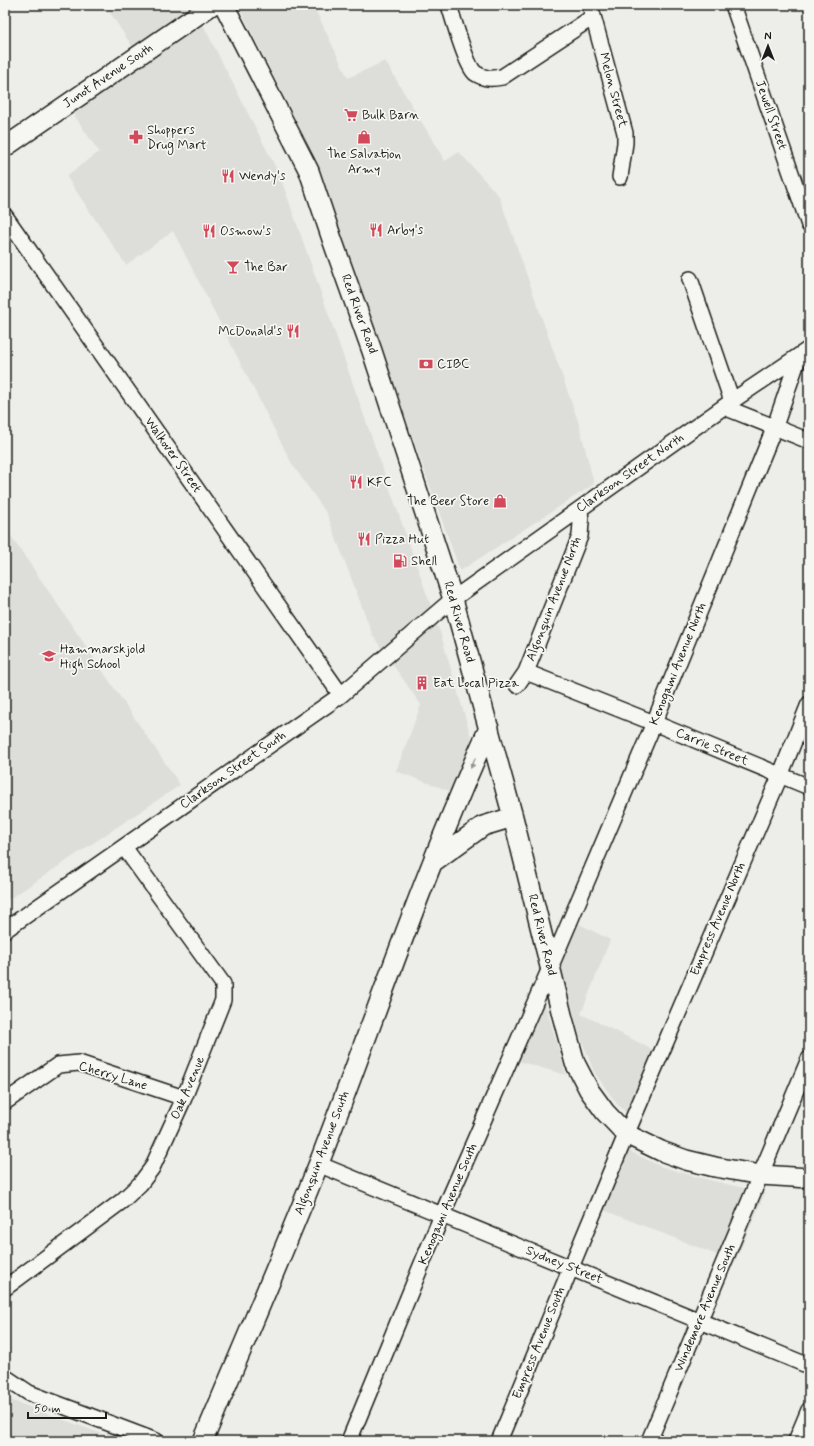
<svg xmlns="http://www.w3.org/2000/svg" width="814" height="1446" viewBox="0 0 814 1446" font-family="Mynerve,sans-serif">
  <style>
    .built { fill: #ddddda }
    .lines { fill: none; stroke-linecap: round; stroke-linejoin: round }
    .minor-casing { stroke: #1c1c1c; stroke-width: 18 }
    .major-casing { stroke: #1c1c1c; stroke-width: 22 }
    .minor { stroke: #f6f6f2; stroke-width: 15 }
    .major { stroke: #f6f6f2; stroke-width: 19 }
    .oneway { fill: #949492 }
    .labels { text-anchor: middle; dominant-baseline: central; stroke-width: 3.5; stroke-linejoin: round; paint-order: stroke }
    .street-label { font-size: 13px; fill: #1c1c1c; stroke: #f6f6f2 }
    .poi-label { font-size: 13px; fill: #1c1c1c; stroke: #f6f6f2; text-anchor: start }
  </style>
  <rect width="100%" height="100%" fill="#edede9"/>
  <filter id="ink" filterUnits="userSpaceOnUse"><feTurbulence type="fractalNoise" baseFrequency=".025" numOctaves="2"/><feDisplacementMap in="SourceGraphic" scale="8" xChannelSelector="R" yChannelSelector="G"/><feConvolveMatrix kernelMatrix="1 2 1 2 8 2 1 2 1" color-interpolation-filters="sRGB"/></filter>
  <g filter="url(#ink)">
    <path class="built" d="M 105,5 L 193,5 L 280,176 L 440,632 L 472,740 L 452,792 L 396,771 L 421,705 L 373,636 L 327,514 L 292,464 L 173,231 L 126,265 L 66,176 L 99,152 L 70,109 L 141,60 Z
      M 238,5 L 313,5 L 348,78 L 385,61 L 445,161 L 459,152 L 499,196 L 579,424 L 594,484 L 460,571 L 312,153 Z
      M 5,527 L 180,785 L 5,902 Z
      M 574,921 L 610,940 L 581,1014 L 658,1052 L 635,1121 L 617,1104 L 594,1072 L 579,1033 L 559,957 Z
      M 545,1003 L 566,1075 L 518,1061 Z
      M 625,1149 L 660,1166 L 697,1177 L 765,1193 L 735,1262 L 601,1209 Z
      M 5,1398 L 121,1441 L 5,1441 Z"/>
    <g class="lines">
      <g class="minor-casing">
        <path id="minor" d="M 449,5 C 453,18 466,65 475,73 C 484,79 491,79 502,77 L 593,17
          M 590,5 L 625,133 L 625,143 L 620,177
          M 733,5 L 809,225
          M 5,216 L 341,695
          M 690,279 L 732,401
          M 724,407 L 809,441
          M 526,672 L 654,723 L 809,787
          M 517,685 L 526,672 L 580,536 L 581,522 L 580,509
          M 5,930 L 341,695 L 453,599 L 732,401 L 809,349
          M 5,1102 L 58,1065 L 79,1063 L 184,1098
          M 318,1164 L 809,1366
          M 5,1288 L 122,1201 L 140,1184 L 152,1168 L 184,1098 L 223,1000 L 223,984 L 124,847
          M 5,1377 L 29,1393 L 156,1441
          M 349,1441 L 442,1215 L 550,968 L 654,723 L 775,426 L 799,356
          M 499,1441 L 623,1142 L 780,776 L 809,704
          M 649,1441 L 809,1059
          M 796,1441 L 809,1410"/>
      </g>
      <g class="major-casing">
        <path id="major" d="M 224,5 L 309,171 L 333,242 L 372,351 L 453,599 L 513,817 L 562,1015 L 575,1063 L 589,1090 L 605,1112 L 626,1134 L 661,1151 L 686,1160 L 715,1167 L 761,1175 L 809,1178
          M 5,147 L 212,5
          M 433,862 L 483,826 L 513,817
          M 203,1441 C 242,1348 282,1256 319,1163 C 375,1018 425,869 489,728"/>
      </g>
      <use href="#minor" class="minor"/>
      <use href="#major" class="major"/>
    </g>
    <defs><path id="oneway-solid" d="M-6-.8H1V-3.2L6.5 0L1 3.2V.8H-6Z"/></defs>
    <use class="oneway" href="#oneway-solid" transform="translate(473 763) rotate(115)"/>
  </g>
  <defs>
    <g id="supermarket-bare" transform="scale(1.08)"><path d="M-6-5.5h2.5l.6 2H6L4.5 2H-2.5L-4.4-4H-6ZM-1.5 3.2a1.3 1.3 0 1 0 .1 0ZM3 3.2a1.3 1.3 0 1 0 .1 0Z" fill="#d1495b" stroke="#f6f6f2" stroke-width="2.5" paint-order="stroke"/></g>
    <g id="pharmacy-bare" transform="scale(1.08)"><path d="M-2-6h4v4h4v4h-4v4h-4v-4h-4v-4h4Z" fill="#d1495b" stroke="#f6f6f2" stroke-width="2.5" paint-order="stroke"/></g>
    <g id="shop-bare" transform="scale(1.08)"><path d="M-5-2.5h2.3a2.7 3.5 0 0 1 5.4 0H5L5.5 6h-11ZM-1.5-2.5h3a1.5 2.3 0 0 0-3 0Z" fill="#d1495b" stroke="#f6f6f2" stroke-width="2.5" paint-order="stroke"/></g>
    <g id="restaurant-bare" transform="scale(1.08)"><path d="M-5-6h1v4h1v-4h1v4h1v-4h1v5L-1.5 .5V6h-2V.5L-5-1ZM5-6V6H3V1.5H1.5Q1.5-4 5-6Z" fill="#d1495b" stroke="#f6f6f2" stroke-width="2.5" paint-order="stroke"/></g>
    <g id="bar-bare" transform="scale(1.08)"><path d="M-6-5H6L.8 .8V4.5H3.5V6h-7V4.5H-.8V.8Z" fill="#d1495b" stroke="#f6f6f2" stroke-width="2.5" paint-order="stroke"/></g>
    <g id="bank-bare" transform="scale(1.08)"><path d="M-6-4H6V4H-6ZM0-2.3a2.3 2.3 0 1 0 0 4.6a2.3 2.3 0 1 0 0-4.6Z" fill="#d1495b" stroke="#f6f6f2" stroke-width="2.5" paint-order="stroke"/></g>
    <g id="fuel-bare" transform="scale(1.08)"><path d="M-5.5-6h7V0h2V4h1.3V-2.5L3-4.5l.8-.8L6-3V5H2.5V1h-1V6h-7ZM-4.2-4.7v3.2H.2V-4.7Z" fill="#d1495b" stroke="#f6f6f2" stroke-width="2.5" paint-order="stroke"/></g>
    <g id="school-bare" transform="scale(1.08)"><path d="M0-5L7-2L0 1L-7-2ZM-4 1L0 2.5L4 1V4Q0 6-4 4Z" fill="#d1495b" stroke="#f6f6f2" stroke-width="2.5" paint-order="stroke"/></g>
    <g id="building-bare" transform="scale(1.08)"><path d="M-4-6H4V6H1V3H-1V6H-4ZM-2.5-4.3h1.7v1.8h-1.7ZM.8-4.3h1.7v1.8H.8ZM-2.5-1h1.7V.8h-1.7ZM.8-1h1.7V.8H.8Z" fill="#d1495b" stroke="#f6f6f2" stroke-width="2.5" paint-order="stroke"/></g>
  </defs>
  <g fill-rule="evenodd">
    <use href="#supermarket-bare" x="351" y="115"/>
    <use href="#pharmacy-bare" x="136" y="137"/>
    <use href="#shop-bare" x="364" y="137"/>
    <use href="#restaurant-bare" x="228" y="176"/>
    <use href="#restaurant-bare" x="376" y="230"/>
    <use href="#restaurant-bare" x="209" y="231"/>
    <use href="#bar-bare" x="233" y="267"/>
    <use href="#restaurant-bare" x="293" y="331"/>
    <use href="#bank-bare" x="426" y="364"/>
    <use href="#restaurant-bare" x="356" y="482"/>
    <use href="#shop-bare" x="500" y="501"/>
    <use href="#restaurant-bare" x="364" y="539"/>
    <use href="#fuel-bare" x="400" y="561"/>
    <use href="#school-bare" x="49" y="656"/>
    <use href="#building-bare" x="422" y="683"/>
  </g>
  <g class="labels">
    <g class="street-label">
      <text transform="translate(108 76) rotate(-34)">Junot Avenue South</text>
      <text transform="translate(613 90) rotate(75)">Melon Street</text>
      <text transform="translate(771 115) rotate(71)">Jewell Street</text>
      <text transform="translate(359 314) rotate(70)">Red River Road</text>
      <text transform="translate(173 455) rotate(55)">Walkover Street</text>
      <text transform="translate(630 473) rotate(-35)">Clarkson Street North</text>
      <text transform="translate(554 599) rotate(-69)">Algonquin Avenue North</text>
      <text transform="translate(459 622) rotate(74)">Red River Road</text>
      <text transform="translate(678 664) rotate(-68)">Kenogami Avenue North</text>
      <text transform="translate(712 747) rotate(23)">Carrie Street</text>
      <text transform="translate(233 770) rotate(-35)">Clarkson Street South</text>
      <text transform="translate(718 919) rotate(-67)">Empress Avenue North</text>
      <text transform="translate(542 935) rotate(76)">Red River Road</text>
      <text transform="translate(113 1076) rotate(17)">Cherry Lane</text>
      <text transform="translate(188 1088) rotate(-67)">Oak Avenue</text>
      <text transform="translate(322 1153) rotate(-69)">Algonquin Avenue South</text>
      <text transform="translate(448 1204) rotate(-67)">Kenogami Avenue South</text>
      <text transform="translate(564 1265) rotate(22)">Sydney Street</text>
      <text transform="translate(705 1308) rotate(-67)">Windemere Avenue South</text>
      <text transform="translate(539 1343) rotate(-68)">Empress Avenue South</text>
    </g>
    <g class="poi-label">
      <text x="362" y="115">Bulk Barn</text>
      <text x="147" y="130">Shoppers<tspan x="147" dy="15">Drug Mart</tspan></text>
      <text x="364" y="154" text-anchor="middle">The Salvation<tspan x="364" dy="15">Army</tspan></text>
      <text x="239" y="176">Wendy's</text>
      <text x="387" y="230">Arby's</text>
      <text x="220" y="231">Osmow's</text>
      <text x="244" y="267">The Bar</text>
      <text x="282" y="331" text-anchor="end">McDonald's</text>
      <text x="437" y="364">CIBC</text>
      <text x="367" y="482">KFC</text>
      <text x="489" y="501" text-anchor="end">The Beer Store</text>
      <text x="375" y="539">Pizza Hut</text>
      <text x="411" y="561">Shell</text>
      <text x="60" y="649">Hammarskjold<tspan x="60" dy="15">High School</tspan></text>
      <text x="433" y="683">Eat Local Pizza</text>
    </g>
  </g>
  <rect width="814" height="1446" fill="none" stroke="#f6f6f2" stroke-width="20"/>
  <rect x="10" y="10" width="794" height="1426" fill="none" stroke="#1c1c1c" stroke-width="1.5" filter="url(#ink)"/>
  <g transform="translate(768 46)" stroke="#f6f6f2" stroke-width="3" paint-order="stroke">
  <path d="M0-3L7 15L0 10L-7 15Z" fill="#1c1c1c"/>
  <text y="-6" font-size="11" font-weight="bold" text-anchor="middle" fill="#1c1c1c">N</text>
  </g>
  <path d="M28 1412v6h78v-6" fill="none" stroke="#1c1c1c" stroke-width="2"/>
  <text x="34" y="1412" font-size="12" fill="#1c1c1c" stroke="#f6f6f2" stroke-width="3" paint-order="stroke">50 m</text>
</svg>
